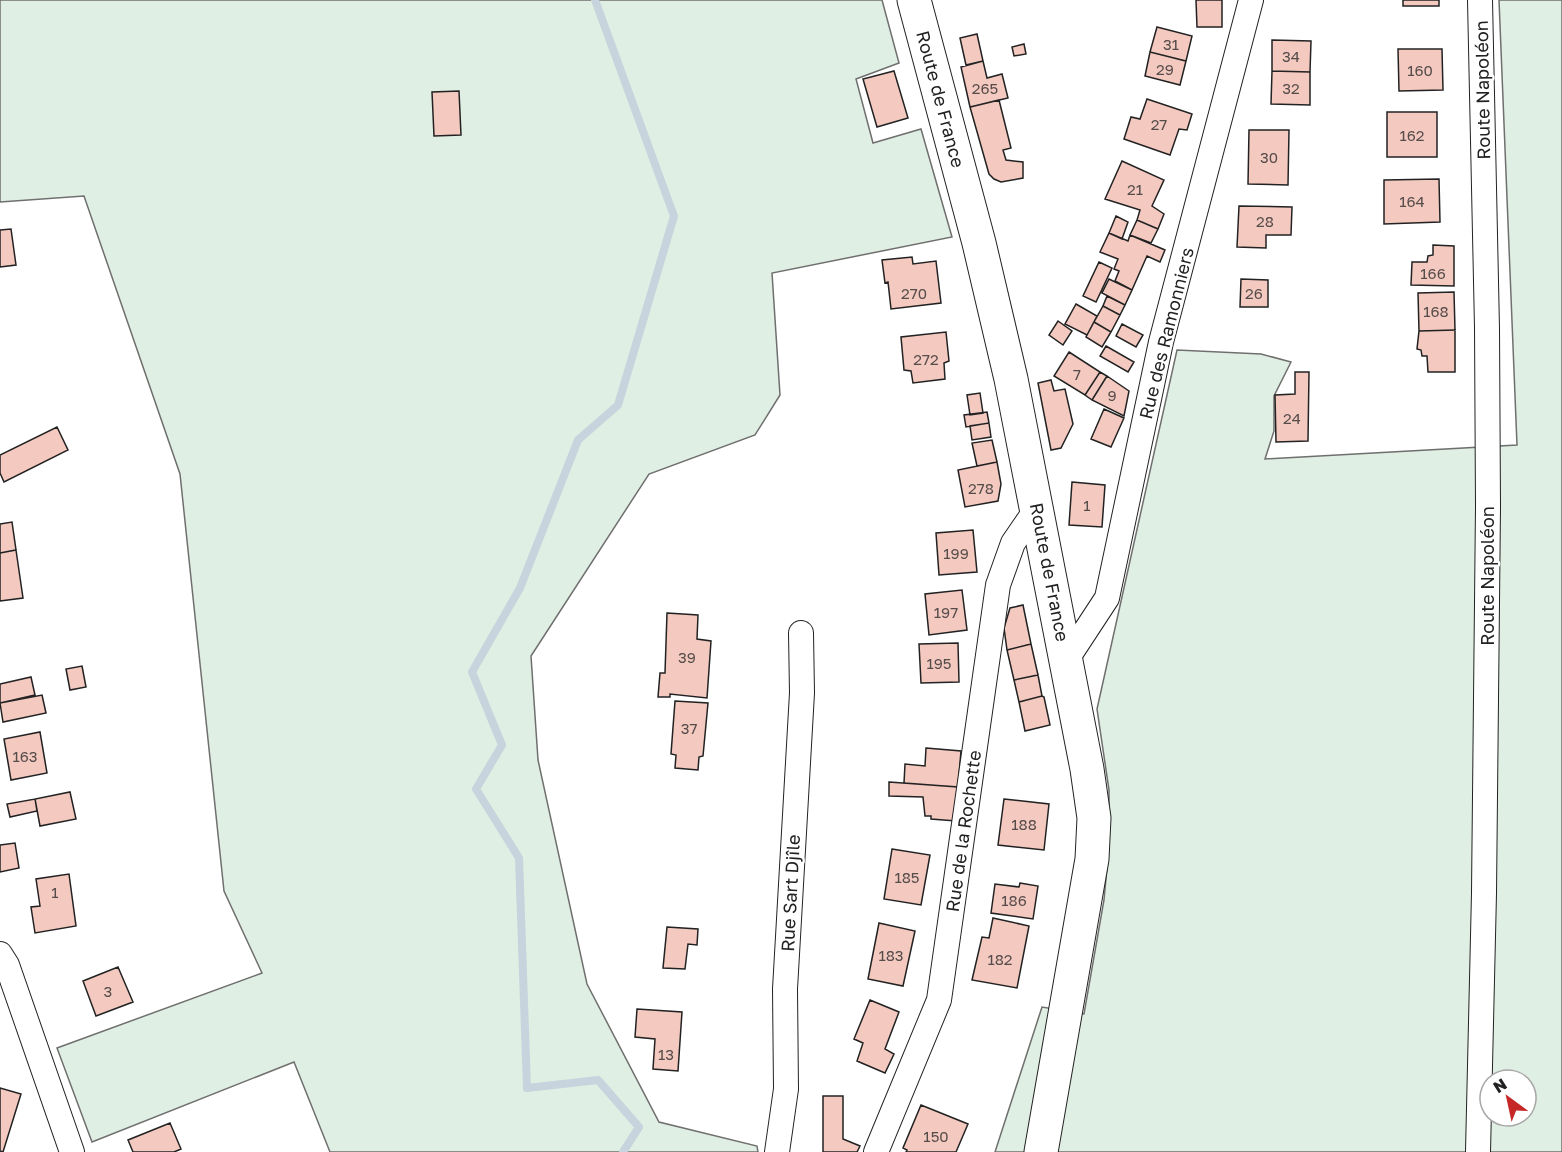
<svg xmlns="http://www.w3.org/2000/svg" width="1562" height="1152" viewBox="0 0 1562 1152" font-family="'Golos Text',sans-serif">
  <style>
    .green { fill: #e0efe3; stroke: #6f6f6f; stroke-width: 1.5; fill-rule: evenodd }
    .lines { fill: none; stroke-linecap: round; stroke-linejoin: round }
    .stream { stroke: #c7d3dd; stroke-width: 8 }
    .building { fill: #f3c9c0; stroke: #222; stroke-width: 1.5 }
    .minor-casing { stroke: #222; stroke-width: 26 }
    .secondary-casing { stroke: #222; stroke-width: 35 }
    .minor { stroke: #fff; stroke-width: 24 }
    .secondary { stroke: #fff; stroke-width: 33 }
    .labels { text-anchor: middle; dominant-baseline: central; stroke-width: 4.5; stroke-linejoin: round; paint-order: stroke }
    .number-label { font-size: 15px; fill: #564c4a }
    .street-label { font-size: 18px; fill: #222; stroke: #fff }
  </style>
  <rect width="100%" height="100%" fill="#fff"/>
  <path class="green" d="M 0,0 L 882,0 L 899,63 L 856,79 L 873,143 L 921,129 L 952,237 L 772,273 L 780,395 L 755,435 L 649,474 L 531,656 L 538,760 L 587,984 L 659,1122 L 757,1146 L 758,1152 L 330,1152 L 294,1062 L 92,1142 L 57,1048 L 262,973 L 224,891 L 180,474 L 84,196 L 0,202 Z
    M 1499,0 L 1562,0 L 1562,1152 L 995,1152 L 1042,1007 L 1084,1014 L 1104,900 L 1109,846 L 1109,790 L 1097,709 L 1177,350 L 1261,354 L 1291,362 L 1274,396 L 1274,431 L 1265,459 L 1517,445 ZM 1490,1080 L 1526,1080 L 1526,1116 L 1490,1116 Z"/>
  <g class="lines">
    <path class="stream" d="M 595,0 L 674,216 L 618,405 L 578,440 L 520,588 L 472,672 L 502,745 L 476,789 L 519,858 L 527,1088 L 598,1080 L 639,1127 L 623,1152"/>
  </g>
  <path class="building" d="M 1196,0 L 1222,0 L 1222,27 L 1197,27 Z
    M 1403,0 L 1439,0 L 1439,6 L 1403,6 Z
    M 1157,27 L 1192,36 L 1186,61 L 1150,52 Z
    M 977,34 L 983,61 L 966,65 L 960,38 Z
    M 1272,40 L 1311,41 L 1310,72 L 1272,71 Z
    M 1024,44 L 1026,54 L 1014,56 L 1012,47 Z
    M 1398,49 L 1442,49 L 1443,90 L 1399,91 Z
    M 1150,52 L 1186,61 L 1180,85 L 1145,76 Z
    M 983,61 L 987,78 L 1002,74 L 1008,98 L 970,107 L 961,67 Z
    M 894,71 L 908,118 L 877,127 L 863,79 Z
    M 1272,71 L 1310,72 L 1310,105 L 1271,104 Z
    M 459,91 L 461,135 L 434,136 L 432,92 Z
    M 1147,99 L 1192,114 L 1187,130 L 1179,129 L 1170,155 L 1124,139 L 1131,117 L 1140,119 Z
    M 999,100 L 1011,148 L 1003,150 L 1006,160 L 1023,162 L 1023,178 L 1001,182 L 994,179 L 989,174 L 970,107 Z
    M 1387,112 L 1437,112 L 1437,157 L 1387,157 Z
    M 1249,130 L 1289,130 L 1288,185 L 1248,184 Z
    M 1122,161 L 1164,180 L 1152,206 L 1164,214 L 1158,229 L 1137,220 L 1140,210 L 1105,199 Z
    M 1439,179 L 1440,222 L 1384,224 L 1384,180 Z
    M 1239,206 L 1292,207 L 1291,235 L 1266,235 L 1266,248 L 1237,247 Z
    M 1116,216 L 1128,222 L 1122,239 L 1109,233 Z
    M 1137,220 L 1158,229 L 1151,243 L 1130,235 Z
    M 11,229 L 16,265 L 0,267 L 0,230 Z
    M 1109,233 L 1128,241 L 1130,235 L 1165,250 L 1160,262 L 1147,256 L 1132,290 L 1115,281 L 1119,271 L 1114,269 L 1118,259 L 1100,252 Z
    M 1433,245 L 1454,246 L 1454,286 L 1411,285 L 1412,262 L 1427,262 L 1428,256 L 1433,255 Z
    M 912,257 L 913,264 L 936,261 L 941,303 L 891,309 L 888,282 L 885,283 L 882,260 Z
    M 1099,262 L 1112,268 L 1096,302 L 1083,296 Z
    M 1109,279 L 1132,290 L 1125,305 L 1102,293 Z
    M 1241,279 L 1268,280 L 1268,307 L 1240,307 Z
    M 1454,292 L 1455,330 L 1419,331 L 1418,293 Z
    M 1107,296 L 1125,305 L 1120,315 L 1103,306 Z
    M 1076,304 L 1097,316 L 1087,335 L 1065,324 Z
    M 1103,306 L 1120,315 L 1111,332 L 1094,322 Z
    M 1058,321 L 1072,331 L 1063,345 L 1049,335 Z
    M 1094,322 L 1111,332 L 1102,347 L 1086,337 Z
    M 1122,324 L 1143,335 L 1136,347 L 1116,336 Z
    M 1455,330 L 1455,372 L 1428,372 L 1427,356 L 1422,356 L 1421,350 L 1417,349 L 1419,331 Z
    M 946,332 L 949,361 L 944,363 L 945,379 L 913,383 L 911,371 L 904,370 L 901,337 Z
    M 1106,346 L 1134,362 L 1128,372 L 1100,356 Z
    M 1069,352 L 1100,372 L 1085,395 L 1054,376 Z
    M 1100,372 L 1107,376 L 1092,400 L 1085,395 Z
    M 1295,372 L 1309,372 L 1308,441 L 1276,442 L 1275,395 L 1295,394 Z
    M 1107,376 L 1129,391 L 1124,416 L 1092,400 Z
    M 1051,380 L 1054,391 L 1065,389 L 1073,424 L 1061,448 L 1051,450 L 1038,383 Z
    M 980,393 L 983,413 L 970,415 L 967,395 Z
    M 1104,409 L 1124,418 L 1111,447 L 1091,439 Z
    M 987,412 L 989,423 L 966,427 L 964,415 Z
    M 989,423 L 991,437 L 972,440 L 970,426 Z
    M 57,427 L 68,450 L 4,482 L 0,473 L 0,455 Z
    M 992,440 L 997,462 L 977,466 L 972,443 Z
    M 997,462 L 1001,484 L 998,501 L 965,507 L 958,470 Z
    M 1072,482 L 1105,485 L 1102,527 L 1069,525 Z
    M 12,522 L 16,550 L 0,553 L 0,524 Z
    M 973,530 L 977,572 L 939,575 L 936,533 Z
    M 16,550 L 23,598 L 0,601 L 0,553 Z
    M 962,590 L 967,630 L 929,635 L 925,594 Z
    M 1023,605 L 1031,644 L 1007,650 L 1004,628 L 1010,608 Z
    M 667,613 L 698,615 L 697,639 L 711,641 L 707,698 L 670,694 L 670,697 L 658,697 L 660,673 L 665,673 Z
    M 958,643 L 959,682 L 921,683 L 919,644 Z
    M 1031,644 L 1038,675 L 1014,680 L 1007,650 Z
    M 82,666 L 86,687 L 70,690 L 66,669 Z
    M 1038,675 L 1042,696 L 1019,702 L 1014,680 Z
    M 31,677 L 35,695 L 0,703 L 0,684 Z
    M 42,695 L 46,713 L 3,722 L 0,703 Z
    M 1042,696 L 1044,697 L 1050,725 L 1025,731 L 1019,702 Z
    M 675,701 L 708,703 L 703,756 L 699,757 L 698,770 L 675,768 L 676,755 L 671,754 Z
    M 40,732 L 47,773 L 11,780 L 4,739 Z
    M 926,748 L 961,751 L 958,787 L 904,783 L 905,764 L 925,766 Z
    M 889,782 L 958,787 L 956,821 L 931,819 L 931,816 L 925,816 L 923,797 L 889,796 Z
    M 70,792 L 76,819 L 40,826 L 35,799 Z
    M 35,799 L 37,811 L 10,817 L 7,804 Z
    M 1004,799 L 1049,804 L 1044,850 L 998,845 Z
    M 15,843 L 19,868 L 0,872 L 0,845 Z
    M 892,849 L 930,855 L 921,905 L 884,899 Z
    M 69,874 L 76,926 L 35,933 L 31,907 L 40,906 L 36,879 Z
    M 1020,883 L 1038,886 L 1033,919 L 991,913 L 995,884 L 1019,887 Z
    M 993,918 L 1029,926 L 1017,988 L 972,980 L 982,937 L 989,938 Z
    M 879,923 L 915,931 L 903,986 L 868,979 Z
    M 667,927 L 698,929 L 697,945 L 688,944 L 685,969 L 663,968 Z
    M 118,967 L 133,1002 L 96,1016 L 83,981 Z
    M 870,1000 L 899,1012 L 885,1049 L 894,1054 L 885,1073 L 857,1061 L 863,1043 L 854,1039 Z
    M 637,1009 L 682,1012 L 678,1071 L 653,1069 L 655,1039 L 635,1037 Z
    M 0,1088 L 21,1094 L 3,1152 L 0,1151 Z
    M 823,1096 L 843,1096 L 843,1139 L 860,1146 L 857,1152 L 823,1152 Z
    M 921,1105 L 968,1124 L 956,1152 L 906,1152 L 907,1150 L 903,1148 Z
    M 170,1123 L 181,1149 L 174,1152 L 133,1152 L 128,1140 Z"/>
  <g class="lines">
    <g class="minor-casing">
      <path id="minor" d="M 1067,659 L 1107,598 L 1161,342 L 1251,0
        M 0,954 L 7,965 L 72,1152
        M 777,1152 L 786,1089 L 785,989 L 802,693 L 801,633
        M 876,1152 L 939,1000 L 998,585 L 1013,543 L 1037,508
        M 1478,1152 L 1484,893 L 1488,506 L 1487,328 L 1480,0"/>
    </g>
    <g class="secondary-casing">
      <path id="secondary" d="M 914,0 L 979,243 L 1011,379 L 1087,769 L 1094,818 L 1092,859 L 1041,1152"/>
    </g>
    <use href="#minor" class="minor"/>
    <use href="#secondary" class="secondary"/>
  </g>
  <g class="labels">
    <g class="number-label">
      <text x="1171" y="44">31</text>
      <text x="1291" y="56">34</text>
      <text x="1165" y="69">29</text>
      <text x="1420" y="70">160</text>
      <text x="985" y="88">265</text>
      <text x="1291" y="88">32</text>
      <text x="1159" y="124">27</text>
      <text x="1412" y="135">162</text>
      <text x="1269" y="157">30</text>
      <text x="1135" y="189">21</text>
      <text x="1412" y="201">164</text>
      <text x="1265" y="221">28</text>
      <text x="1433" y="273">166</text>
      <text x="914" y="293">270</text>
      <text x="1254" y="293">26</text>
      <text x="1436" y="311">168</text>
      <text x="926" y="359">272</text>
      <text x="1077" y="374">7</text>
      <text x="1112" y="395">9</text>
      <text x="1292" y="418">24</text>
      <text x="981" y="488">278</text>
      <text x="1087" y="505">1</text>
      <text x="956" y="553">199</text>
      <text x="946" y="612">197</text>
      <text x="687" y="657">39</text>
      <text x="939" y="663">195</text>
      <text x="689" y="728">37</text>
      <text x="25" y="756">163</text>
      <text x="1024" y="824">188</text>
      <text x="907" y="877">185</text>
      <text x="55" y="892">1</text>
      <text x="1014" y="900">186</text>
      <text x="891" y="955">183</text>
      <text x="1000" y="959">182</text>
      <text x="108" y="991">3</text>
      <text x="666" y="1054">13</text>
      <text x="936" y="1136">150</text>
    </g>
    <g class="street-label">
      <text transform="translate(1482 90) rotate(-91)">Route Napoléon</text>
      <text transform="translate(941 99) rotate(75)">Route de France</text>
      <text transform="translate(1166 333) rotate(-76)">Rue des Ramonniers</text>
      <text transform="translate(1050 572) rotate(79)">Route de France</text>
      <text transform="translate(1487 576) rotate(-90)">Route Napoléon</text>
      <text transform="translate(963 831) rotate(-82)">Rue de la Rochette</text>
      <text transform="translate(790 893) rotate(-87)">Rue Sart Djîle</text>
    </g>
  </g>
  <g transform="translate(1508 1098) rotate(327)"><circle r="28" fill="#ffffff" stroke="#a7a7a7" stroke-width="1.5"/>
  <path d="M0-4.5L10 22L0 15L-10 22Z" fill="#c62828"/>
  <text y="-9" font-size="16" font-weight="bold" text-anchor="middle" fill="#222222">N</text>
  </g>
</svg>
